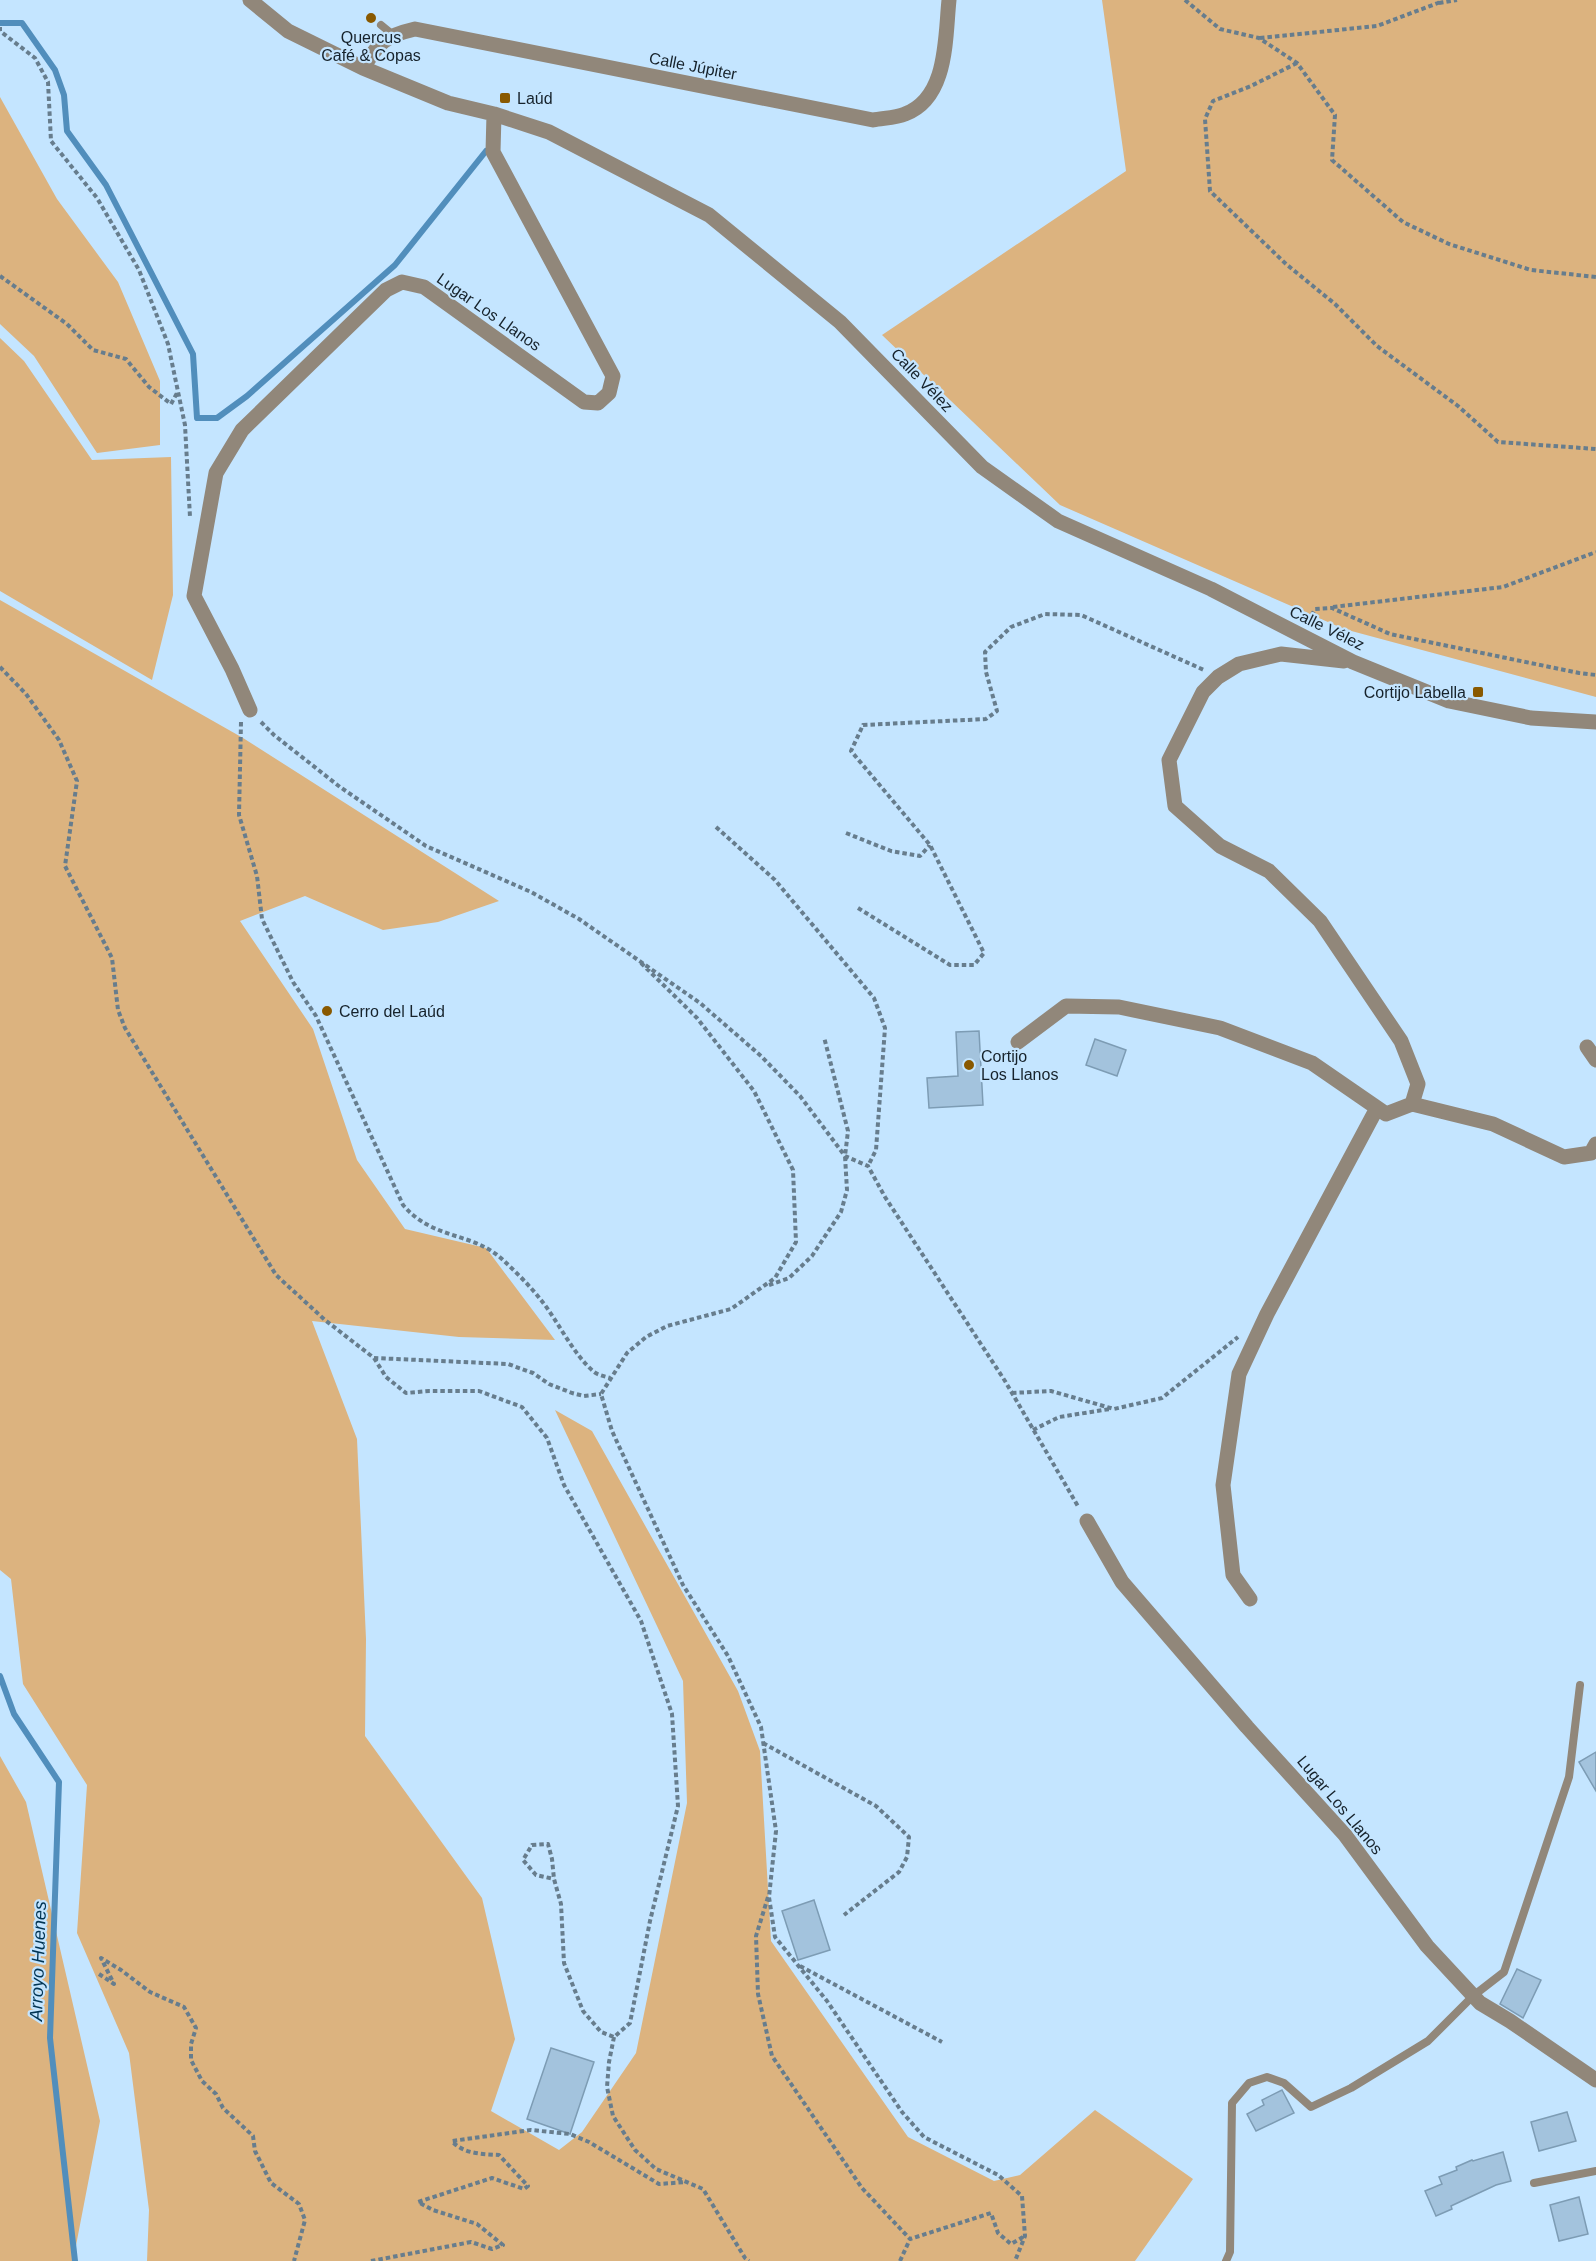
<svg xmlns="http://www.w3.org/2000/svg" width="1596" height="2261" viewBox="0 0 1596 2261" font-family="Helvetica,sans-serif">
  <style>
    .green { fill: #dcb37f }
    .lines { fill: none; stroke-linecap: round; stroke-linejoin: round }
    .stream { stroke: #518ebc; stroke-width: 6 }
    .building { fill: #a3c3dd; stroke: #7d9cb4; stroke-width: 1.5 }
    .path { stroke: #677d8d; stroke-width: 4; stroke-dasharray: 4.5 3; stroke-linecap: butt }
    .service { stroke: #91877a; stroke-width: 8 }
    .minor { stroke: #91877a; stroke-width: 15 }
    .poi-dot { fill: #895900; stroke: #c4e5ff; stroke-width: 2 }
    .labels { text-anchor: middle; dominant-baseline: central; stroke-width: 4.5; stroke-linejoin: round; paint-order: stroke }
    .poi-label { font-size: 16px; fill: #16222b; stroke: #c4e5ff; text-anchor: start }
    .street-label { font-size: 16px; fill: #16222b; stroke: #c4e5ff }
    .water-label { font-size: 18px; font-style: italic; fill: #013453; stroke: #c4e5ff }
  </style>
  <rect width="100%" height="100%" fill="#c4e5ff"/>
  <path class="green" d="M 1102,0 L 1596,0 L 1596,697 L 1344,629 L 1060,505 L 882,335 L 1126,171 Z
    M 0,97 L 57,199 L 118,282 L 160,381 L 160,445 L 97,453 L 34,356 L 0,324 Z
    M 0,338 L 24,361 L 92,460 L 171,457 L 173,595 L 152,680 L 0,591 Z
    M 0,600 L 243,738 L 499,901 L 438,922 L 383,930 L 305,896 L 240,921 L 313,1029 L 357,1160 L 405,1229 L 486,1248 L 555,1340 L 459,1337 L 312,1321 L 357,1439 L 366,1639 L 365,1736 L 482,1898 L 515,2039 L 491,2111 L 559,2150 L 582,2132 L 636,2053 L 687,1803 L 683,1681 L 555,1410 L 592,1431 L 738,1691 L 760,1751 L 771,1941 L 908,2137 L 994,2181 L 1020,2175 L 1095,2110 L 1193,2179 L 1135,2261 L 147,2261 L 149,2210 L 129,2053 L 77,1933 L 87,1785 L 23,1684 L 11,1579 L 0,1570 Z
    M 0,1756 L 26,1802 L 100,2121 L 73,2261 L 0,2261 Z"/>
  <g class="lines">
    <path class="stream" d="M 0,23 L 22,23 L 55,70 L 64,95 L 67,131 L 106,185 L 193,354 L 197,418 L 217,418 L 247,396 L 395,265 L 486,151
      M 0,1676 L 14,1714 L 59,1782 L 50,2038 L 75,2261"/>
  </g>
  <path class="building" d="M 979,1031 L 983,1105 L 929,1108 L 927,1078 L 958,1076 L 956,1032 Z
    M 1095,1039 L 1126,1050 L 1117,1076 L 1086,1065 Z
    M 1596,1752 L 1596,1791 L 1579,1762 Z
    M 814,1900 L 830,1950 L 798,1960 L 782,1911 Z
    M 1517,1969 L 1541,1980 L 1523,2018 L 1500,2004 Z
    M 551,2048 L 594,2062 L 570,2134 L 527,2119 Z
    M 1282,2090 L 1294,2113 L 1256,2131 L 1247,2114 L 1264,2105 L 1262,2100 Z
    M 1567,2112 L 1576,2141 L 1539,2151 L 1531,2122 Z
    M 1503,2152 L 1511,2181 L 1496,2185 L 1451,2206 L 1452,2209 L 1436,2216 L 1425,2191 L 1442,2184 L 1439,2177 L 1457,2170 L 1456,2167 L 1472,2160 L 1473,2161 Z
    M 1579,2197 L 1588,2234 L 1559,2241 L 1550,2205 Z"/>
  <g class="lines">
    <path class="path" d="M 1185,0 L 1220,29 L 1259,38 L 1297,63 L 1335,115 L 1332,160 L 1403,222 L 1449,244 L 1531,270 L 1596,277
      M 1439,3 L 1457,0
      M 0,27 L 0,31 L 35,58 L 48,82 L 51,141 L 97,198 L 139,270 L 168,344 L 185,425 L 190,517
      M 1260,38 L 1377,26 L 1438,3 L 1442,0
      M 1297,63 L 1251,86 L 1213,101 L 1205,119 L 1210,191 L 1286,264 L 1335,304 L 1377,346 L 1458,406 L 1498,442 L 1596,449
      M 0,276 L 67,324 L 93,350 L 126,359 L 149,387 L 171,404 L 177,393
      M 1333,607 L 1503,587 L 1596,552
      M 1308,622 L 1315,609 L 1332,608 L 1390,634 L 1579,673 L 1596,675
      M 0,667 L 26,694 L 59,740 L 77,781 L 65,866 L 112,958 L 118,1010 L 125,1028 L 276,1275 L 325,1320 L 374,1358 L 508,1364 L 533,1373 L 549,1384 L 572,1393 L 584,1396 L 601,1394
      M 241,722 L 239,815 L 257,876 L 262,919 L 293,982 L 316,1016 L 403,1205 C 434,1241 472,1231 503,1260 C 516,1272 530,1286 541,1300 C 558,1321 573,1354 593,1371 C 597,1375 604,1376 610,1378
      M 261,722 L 274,735 L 340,787 L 426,846 L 531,892 L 579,919 L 700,1003 L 761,1056 L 800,1096 L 845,1156 L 868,1166 L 885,1197 L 1005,1381 L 1079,1508
      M 716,827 L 775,880 L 874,998 L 885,1028 L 876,1150 L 868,1166
      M 846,833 L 891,851 L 920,856 L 930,845
      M 858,908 L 950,965 L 974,965 L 984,953 L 930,845 L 851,751 L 863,725 L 986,719 L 997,711 L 986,672 L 985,652 L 1011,627 L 1045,614 L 1081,615 L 1204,670
      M 641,963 L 697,1018 L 754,1091 L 793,1170 L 796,1242 L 775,1278 L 731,1309 L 667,1326 L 646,1337 L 627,1353 L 601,1394 L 612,1431 L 683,1585 L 728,1656 L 761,1727 L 776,1831 L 769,1897 L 775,1937 L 827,2001 L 902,2112 L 924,2137 L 998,2175 L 1022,2196 L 1025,2236 L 1015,2261
      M 769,1285 L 789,1278 L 812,1256 L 841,1212 L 847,1190 L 845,1156 L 848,1131 L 824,1037
      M 374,1358 L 386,1377 L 406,1393 L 429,1391 L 479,1391 L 522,1407 L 547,1438 L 564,1485 L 641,1621 L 672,1714 L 678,1806 L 650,1921 L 630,2023 L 614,2037 L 601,2032 L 583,2011 L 564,1963 L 561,1904 L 554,1879 L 552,1859 L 548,1844 L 532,1845 L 523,1860 L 536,1875 L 554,1879
      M 1012,1393 L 1051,1391 L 1114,1409 L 1162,1398 L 1238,1337
      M 1033,1430 L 1059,1417 L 1110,1409
      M 763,1743 L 876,1806 L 909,1837 L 907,1857 L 899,1872 L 844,1915
      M 768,1897 L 756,1936 L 758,1994 L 772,2056 L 862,2188 L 910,2239 L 991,2213 L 998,2233 L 1011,2244 L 1023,2237
      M 800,1966 L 942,2042
      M 99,1974 L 114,1984 L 101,1958 L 121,1970 L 150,1992 L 184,2007 L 196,2028 L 191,2044 L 191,2060 L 202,2081 L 216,2094 L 223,2108 L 253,2136 L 255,2151 L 271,2183 L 299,2204 L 305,2220 L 294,2261
      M 614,2037 L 609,2062 L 607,2087 L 613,2116 L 635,2150 L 656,2169 L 703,2189 L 745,2258 L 749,2261
      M 371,2261 L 471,2242 L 492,2249 L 503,2245 L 477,2224 L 433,2210 L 418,2202 L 492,2178 L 524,2189 L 528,2186 L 499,2155 C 482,2154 463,2154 452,2141 L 531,2130 L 570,2134 L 589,2142 L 659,2184 L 687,2182
      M 900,2261 L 910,2239"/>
    <path class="service" d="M 381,25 L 392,34
      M 1534,2183 L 1596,2171
      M 1226,2261 L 1230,2252 L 1232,2103 L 1249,2083 L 1267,2077 L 1284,2083 L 1311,2107 L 1351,2088 L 1428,2041 L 1473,1996 L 1504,1972 L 1569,1777 L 1580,1685"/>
    <path class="minor" d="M 250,0 L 288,31 L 363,68 L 448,103 L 494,114 L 549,132 L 709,215 L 840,322 L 982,467 L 1058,521 L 1211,589 L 1353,662 L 1449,701 L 1531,718 L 1596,722
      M 363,68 C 379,42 385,36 415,29 L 873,120 C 883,118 896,118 905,114 C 948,98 945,38 949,0
      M 250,710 L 232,669 L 194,596 L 216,473 L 242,430 L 386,290 L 402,282 L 424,287 L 584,402 L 598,403 L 609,393 L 613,376 L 493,152 L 494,114
      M 1018,1042 L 1066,1006 L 1119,1007 L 1220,1028 L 1312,1063 L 1386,1114 L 1412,1104 L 1418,1084 L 1401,1041 L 1320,921 L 1269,871 L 1220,846 L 1175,806 L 1169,760 L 1203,692 L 1218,677 L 1239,664 L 1281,654 L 1344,661
      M 1587,1047 L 1596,1060
      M 1412,1104 L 1493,1124 L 1564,1157 L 1591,1153 L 1596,1144
      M 1087,1521 L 1122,1582 L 1247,1727 L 1345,1835 L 1427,1946 L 1480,2003 L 1510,2021 L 1596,2080
      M 1250,1599 L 1233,1575 L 1223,1485 L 1239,1374 L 1267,1314 L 1377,1108"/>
  </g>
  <g class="poi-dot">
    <circle cx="371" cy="18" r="6"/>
    <rect x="499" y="92" width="12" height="12" rx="3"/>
    <rect x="1472" y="686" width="12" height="12" rx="3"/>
    <circle cx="327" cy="1011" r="6"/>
    <circle cx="969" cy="1065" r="6"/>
  </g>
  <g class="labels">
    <g class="poi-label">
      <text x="371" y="37" text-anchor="middle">Quercus<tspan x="371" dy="18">Café &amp; Copas</tspan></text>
      <text x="517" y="98">Laúd</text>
      <text x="1466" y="692" text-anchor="end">Cortijo Labella</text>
      <text x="339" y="1011">Cerro del Laúd</text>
      <text x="981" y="1056">Cortijo<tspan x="981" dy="18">Los Llanos</tspan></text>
    </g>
    <g class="street-label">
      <text transform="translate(693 66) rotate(11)">Calle Júpiter</text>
      <text transform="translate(489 312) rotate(35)">Lugar Los Llanos</text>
      <text transform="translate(922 380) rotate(46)">Calle Vélez</text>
      <text transform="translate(1327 628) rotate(26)">Calle Vélez</text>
      <text transform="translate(1340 1805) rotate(50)">Lugar Los Llanos</text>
    </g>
    <g class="water-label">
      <text transform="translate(38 1961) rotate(-88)">Arroyo Huenes</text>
    </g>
  </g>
</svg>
